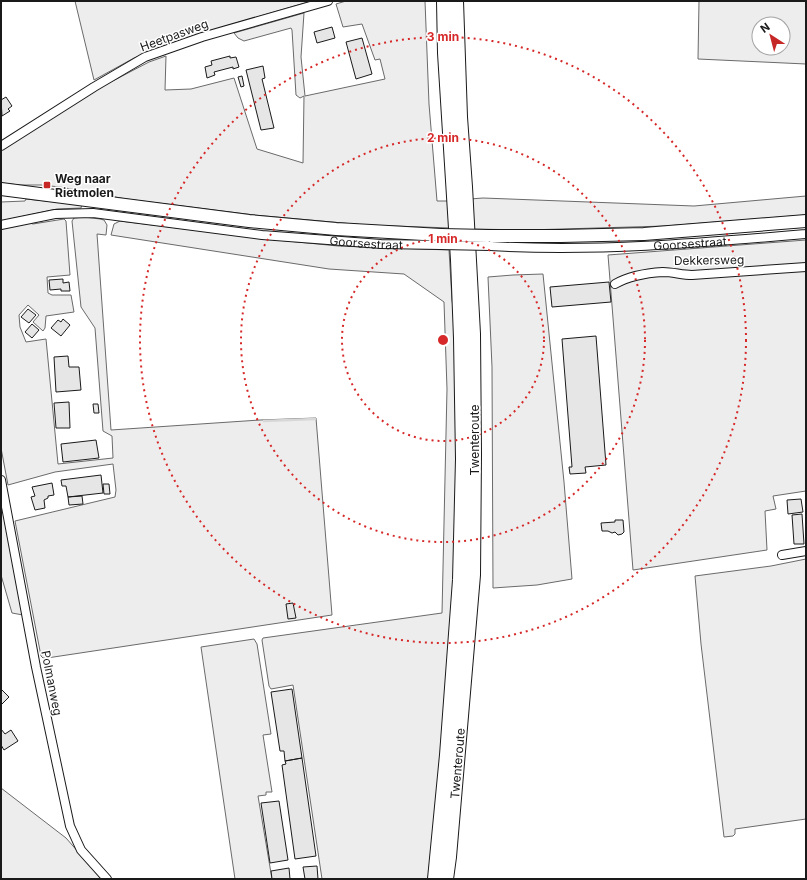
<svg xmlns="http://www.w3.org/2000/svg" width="807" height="880" viewBox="0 0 807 880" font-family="Inter,sans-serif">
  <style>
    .built { fill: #ededed; stroke: #6a6a6a; fill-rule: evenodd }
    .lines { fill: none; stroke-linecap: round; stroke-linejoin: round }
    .stream { stroke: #d7d7d7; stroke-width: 2.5 }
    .building { fill: #e6e6e6; stroke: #1a1a1a }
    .street-casing { stroke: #1a1a1a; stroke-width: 10 }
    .primary-casing { stroke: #1a1a1a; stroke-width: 14 }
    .highway-casing { stroke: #1a1a1a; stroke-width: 16 }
    .street { stroke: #fff; stroke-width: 8 }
    .primary { stroke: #fff; stroke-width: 12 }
    .highway { stroke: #fff; stroke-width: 14 }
    .street-bridge-casing { stroke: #1a1a1a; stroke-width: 10; stroke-linecap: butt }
    .primary-bridge-casing { stroke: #1a1a1a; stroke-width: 14; stroke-linecap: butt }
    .street-bridge { stroke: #fff; stroke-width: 8 }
    .primary-bridge { stroke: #fff; stroke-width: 12 }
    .ring { fill: none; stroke: #d62828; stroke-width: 2; stroke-dasharray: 2 4 }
    .poi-dot { fill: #c62828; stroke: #fff; stroke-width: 1.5 }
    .labels { text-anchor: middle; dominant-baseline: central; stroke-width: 3; stroke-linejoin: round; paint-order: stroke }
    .street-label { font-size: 12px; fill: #1a1a1a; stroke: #fff }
    .poi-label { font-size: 12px; font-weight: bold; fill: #1a1a1a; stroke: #fff; text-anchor: start }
    .centre { fill: #d62828; stroke: #fff; stroke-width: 2 }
    .ring-label { font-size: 12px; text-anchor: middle; font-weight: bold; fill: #d62828; stroke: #fff; stroke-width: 3; stroke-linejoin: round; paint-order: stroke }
  </style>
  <rect width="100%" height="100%" fill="#fff"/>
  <path class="built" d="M 75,1 L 312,1 L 219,28 L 156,49 L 134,58 L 94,80 Z
    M 346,1 L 425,1 L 429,104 L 437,201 L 449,201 L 451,228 L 365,225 L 254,215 L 126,199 L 60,187 L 41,185 L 20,185 L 1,183 L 1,150 L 103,86 L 149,62 L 166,56 L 165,90 L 191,89 L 234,78 L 257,149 L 303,163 L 304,96 L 300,98 L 296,95 L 292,30 L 291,28 L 244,41 L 238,38 L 234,33 L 304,13 L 301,57 L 305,96 L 385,79 L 380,59 L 375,60 L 362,24 L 343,27 L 336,4 Z
    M 699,1 L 806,1 L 806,64 L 698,59 ZM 759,24 L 783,24 L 783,48 L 759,48 Z
    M 806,196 L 806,215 L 665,226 L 527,230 L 472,229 L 470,199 L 483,198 L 694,206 Z
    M 26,199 L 46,201 L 82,204 L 81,208 L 57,209 L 1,221 L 1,202 L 25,201 Z
    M 84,217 L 100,219 L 104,220 L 107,225 L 106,235 L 97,234 L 111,430 L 260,420 L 316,418 L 332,615 L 47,658 L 43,658 L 41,656 L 15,521 L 115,497 L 116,490 L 113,464 L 55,472 L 8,485 L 1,448 L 1,229 L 30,223 L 33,224 L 64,219 L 66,221 L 70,275 L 47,277 L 48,293 L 52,295 L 71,295 L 74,312 L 46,316 L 45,328 L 43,331 L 33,322 L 39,315 L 28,305 L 19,315 L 20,327 L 26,342 L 46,339 L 58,464 L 113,458 L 112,436 L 103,431 L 95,328 L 81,307 L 72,221 L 74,218 Z
    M 120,221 L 267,239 L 338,246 L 449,250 L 452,300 L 455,323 L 458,399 L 456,540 L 450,663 L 428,879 L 322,879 L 293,685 L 271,689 L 269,686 L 262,640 L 263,638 L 442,613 L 447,389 L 444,302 L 404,274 L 329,269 L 111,235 L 114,224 Z
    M 806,240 L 806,491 L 773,496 L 776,509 L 765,511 L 767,550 L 633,570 L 608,255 Z
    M 543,274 L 564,482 L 572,579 L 537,585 L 493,588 L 492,367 L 488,277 L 513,275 Z
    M 1,498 L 23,615 L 12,613 L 1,575 Z
    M 806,559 L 806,819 L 735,829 L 735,834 L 733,836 L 724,837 L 701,644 L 695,576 L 771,566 Z
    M 254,639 L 257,644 L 271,734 L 263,735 L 272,792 L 266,792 L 266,795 L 258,796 L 272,879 L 235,879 L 201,647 Z
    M 1,788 L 66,838 L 102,879 L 1,879 Z"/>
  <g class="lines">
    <path class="stream" d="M 264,421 L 315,419"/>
  </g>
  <path class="building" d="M 332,27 L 335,38 L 317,43 L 314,32 Z
    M 362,38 L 372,74 L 356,79 L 346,42 Z
    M 230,56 L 230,58 L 236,57 L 239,67 L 233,69 L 233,67 L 214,72 L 215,75 L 207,78 L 205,67 L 212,65 L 211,61 Z
    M 263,66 L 265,78 L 262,79 L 274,128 L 261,130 L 246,70 Z
    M 242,76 L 244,86 L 241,87 L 238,77 Z
    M 6,97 L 12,106 L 8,109 L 10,111 L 2,116 L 1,100 Z
    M 63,279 L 63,283 L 69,282 L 70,291 L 61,291 L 61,289 L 50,290 L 49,280 Z
    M 609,282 L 611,302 L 552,307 L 550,287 Z
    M 28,309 L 36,315 L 29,323 L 21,317 Z
    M 63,319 L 70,325 L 61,336 L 51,328 L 58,320 L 61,322 Z
    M 32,324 L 39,330 L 32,338 L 25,332 Z
    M 596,336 L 606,465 L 585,467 L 586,473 L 570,474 L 569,467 L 572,467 L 562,339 Z
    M 68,356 L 69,367 L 79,367 L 81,390 L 56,392 L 54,357 Z
    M 69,402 L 70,428 L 56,428 L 54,403 Z
    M 93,404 L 98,404 L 99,413 L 94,413 Z
    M 96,440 L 99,458 L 63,462 L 61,444 Z
    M 101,475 L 103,493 L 68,497 L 66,486 L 62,486 L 61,480 Z
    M 52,483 L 54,495 L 48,496 L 48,498 L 44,500 L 45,508 L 35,510 L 31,497 L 35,496 L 32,487 Z
    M 103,484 L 109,484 L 110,494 L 104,494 Z
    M 82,496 L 83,504 L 69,505 L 68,497 Z
    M 801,499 L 803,512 L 788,514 L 787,500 Z
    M 802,514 L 804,544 L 794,544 L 792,515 Z
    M 615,520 L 623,520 L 624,532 L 622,534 L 618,535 L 615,532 L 612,533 L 608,531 L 602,531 L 601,523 L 615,522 Z
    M 293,603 L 296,618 L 288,619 L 286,604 Z
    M 1,689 L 9,697 L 1,705 Z
    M 292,689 L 302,758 L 285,761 L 284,751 L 280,751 L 271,692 Z
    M 1,729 L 5,734 L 11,730 L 18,741 L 4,750 L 1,745 Z
    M 302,758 L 316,856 L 295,859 L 282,765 L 286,764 L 285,761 Z
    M 279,801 L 288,860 L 270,863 L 261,803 Z
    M 317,866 L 318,879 L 305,879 L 303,867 Z
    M 289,868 L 290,879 L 272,879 L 271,871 Z"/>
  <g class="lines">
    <g class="street-casing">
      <g id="street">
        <path d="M 1,146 L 94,87 L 145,57 L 202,37 L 328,1"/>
        <path id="s1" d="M 1,225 L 55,214 L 93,213 L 262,235 L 381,244 L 441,245"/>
        <path id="s2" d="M 490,246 C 596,252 700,243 806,234"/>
        <path d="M 615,284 C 629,276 646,273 663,272 C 673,272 682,275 692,275 L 806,267"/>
        <path d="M 1,480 L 36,667 L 70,826 L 81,850 L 107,879"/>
        <path d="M 782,555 L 806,551"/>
      </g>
    </g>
    <g class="primary-casing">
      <path id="primary" d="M 1,189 L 249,221 L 336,229 L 441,235
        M 488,236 L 561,236 L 644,234 L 806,221"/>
    </g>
    <g class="highway-casing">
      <g id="highway">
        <path d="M 435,879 L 447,755 L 460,580 L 463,459 L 461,338 L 458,260 L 445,53 L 444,1"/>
        <path id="s3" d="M 446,879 L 449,857 L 473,575 L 474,454 L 473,334 L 465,187 L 460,117 L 456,1"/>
      </g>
    </g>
    <use href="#street" class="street"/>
    <use href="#primary" class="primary"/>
    <use href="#highway" class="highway"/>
    <g class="street-bridge-casing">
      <path id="street-bridge" d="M 441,245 L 490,246"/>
    </g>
    <g class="primary-bridge-casing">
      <path id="primary-bridge" d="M 441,235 L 488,236"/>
    </g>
    <use href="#street-bridge" class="street-bridge"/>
    <use href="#primary-bridge" class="primary-bridge"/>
  </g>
  <g class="ring">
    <circle cx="443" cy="340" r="101"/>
    <circle cx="443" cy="340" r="202"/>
    <circle cx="443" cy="340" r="303"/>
  </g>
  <rect class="poi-dot" x="43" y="181" width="8" height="8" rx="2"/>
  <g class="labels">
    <g class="street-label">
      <text transform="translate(174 35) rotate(-20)">Heetpasweg</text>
      <text stroke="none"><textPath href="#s1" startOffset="368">Goorsestraat</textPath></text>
      <text stroke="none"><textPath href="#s2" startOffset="200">Goorsestraat</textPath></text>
      <text transform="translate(709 260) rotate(-1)">Dekkersweg</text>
      <text transform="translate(474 440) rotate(-90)">Twenteroute</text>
      <text transform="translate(52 683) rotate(79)">Polmanweg</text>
      <text stroke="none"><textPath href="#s3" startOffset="116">Twenteroute</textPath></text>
    </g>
    <g class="poi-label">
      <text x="55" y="178">Weg naar<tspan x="55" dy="14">Rietmolen</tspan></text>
    </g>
  </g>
  <circle cx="443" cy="340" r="6" class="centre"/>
  <g class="ring-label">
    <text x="443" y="41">3 min</text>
    <text x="443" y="142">2 min</text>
    <text x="443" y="243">1 min</text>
  </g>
  <rect width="807" height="880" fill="none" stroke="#1a1a1a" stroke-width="4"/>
  <g transform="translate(771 36) rotate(324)"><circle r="19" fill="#ffffff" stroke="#a3a3a3"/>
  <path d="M0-3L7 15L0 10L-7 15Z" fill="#c62828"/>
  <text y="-6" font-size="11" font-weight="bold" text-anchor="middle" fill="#1a1a1a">N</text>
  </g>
</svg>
